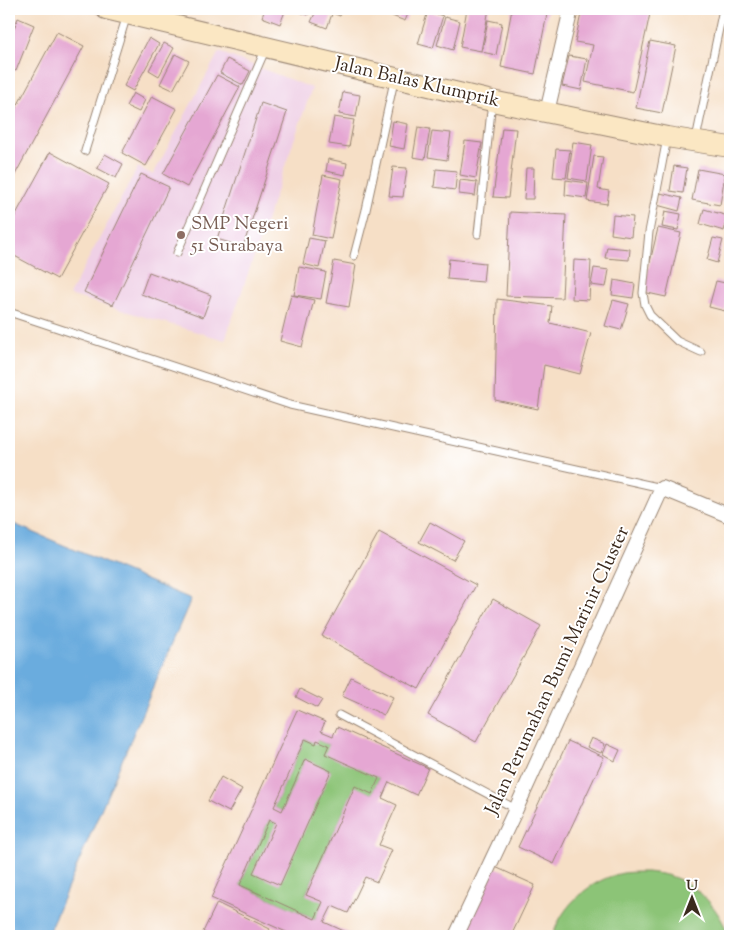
<svg xmlns="http://www.w3.org/2000/svg" width="739" height="945" viewBox="0 0 739 945" font-family="'Sorts Mill Goudy',serif">
  <style>
    .built { fill: #efd0e6 }
    .green { fill: #8cc477; stroke: #64774a }
    .water { fill: #6aacde; stroke: #526b7e }
    .building { fill: #e5a7d3; fill-rule: evenodd }
    .lines { fill: none; stroke-linecap: round; stroke-linejoin: round }
    .lane-casing { stroke: #988472; stroke-width: 9 }
    .street-casing { stroke: #988472; stroke-width: 16 }
    .secondary-casing { stroke: #988472; stroke-width: 22 }
    .lane { stroke: #fff; stroke-width: 7 }
    .street { stroke: #fff; stroke-width: 14 }
    .secondary { stroke: #fbe7c3; stroke-width: 20 }
    .education-dot { fill: #8d6e63; stroke: #fff; stroke-width: 2 }
    .labels { text-anchor: middle; dominant-baseline: central; stroke-width: 4; stroke-linejoin: round; paint-order: stroke }
    .street-label { font-size: 19px; fill: #3b2a1e; stroke: #fff }
    .education-label { font-size: 19px; fill: #785e54; stroke: #fff; text-anchor: start }
  </style>
  <rect width="100%" height="100%" fill="#fff"/>
  <filter id="ink" filterUnits="userSpaceOnUse"><feTurbulence type="fractalNoise" baseFrequency=".02" numOctaves="2"/><feDisplacementMap in="SourceGraphic" scale="10" xChannelSelector="R" yChannelSelector="G"/><feConvolveMatrix kernelMatrix="1 2 1 2 8 2 1 2 1" color-interpolation-filters="sRGB"/></filter>
  <filter id="wash" filterUnits="userSpaceOnUse"><feTurbulence type="fractalNoise" baseFrequency=".0096" numOctaves="4" result="noise"/><feDisplacementMap in="SourceGraphic" scale="20" xChannelSelector="R" yChannelSelector="G"/><feGaussianBlur stdDeviation="1.12" result="paint"/><feColorMatrix in="noise" values="0 0 0 0 0 0 0 0 0 0 0 0 0 0 0 0 0 1.4 0 .05"/><feComposite in="paint" operator="in"/></filter>
  <g filter="url(#wash)">
    <rect width="100%" height="100%" fill="#f6dfc6"/>
    <path class="built" d="M 219,52 L 312,88 L 225,340 L 69,295 L 138,167 L 153,175 Z"/>
    <path class="green" d="M 305,739 L 315,743 L 317,740 L 329,745 L 379,778 L 372,794 L 355,787 L 306,894 L 323,902 L 315,919 L 240,885 L 269,820 L 276,823 L 331,771 L 305,760 L 282,811 L 274,807 Z
      M 647,872 C 655,873 663,874 670,876 C 699,885 719,909 729,936 L 553,936 C 561,905 592,879 623,873 C 631,872 639,872 647,872 Z"/>
    <path class="water" d="M 9,522 L 191,599 L 47,936 L 9,936 Z"/>
    <g id="blocks">
      <path class="building" d="M 265,9 L 286,9 L 280,24 L 262,17 Z
        M 291,9 L 311,9 L 308,15 Z
        M 317,9 L 332,14 L 327,28 L 311,22 Z
        M 331,9 L 343,9 L 340,16 L 330,12 Z
        M 395,9 L 410,9 L 405,21 L 392,16 Z
        M 467,9 L 489,9 L 481,51 L 460,47 Z
        M 512,9 L 548,9 L 535,74 L 501,67 Z
        M 582,9 L 651,9 L 633,92 L 585,82 L 593,45 L 575,42 Z
        M 428,11 L 443,16 L 433,48 L 418,44 Z
        M 445,17 L 460,21 L 453,50 L 437,45 Z
        M 18,18 L 34,25 L 16,71 L 9,68 L 9,41 Z
        M 488,20 L 502,23 L 496,55 L 482,52 Z
        M 57,32 L 84,46 L 9,186 L 9,121 Z
        M 149,38 L 159,44 L 133,91 L 124,86 Z
        M 650,41 L 676,46 L 662,113 L 636,108 Z
        M 164,43 L 174,48 L 159,76 L 149,70 Z
        M 175,54 L 189,61 L 173,90 L 160,84 Z
        M 569,56 L 587,59 L 581,90 L 562,86 Z
        M 227,59 L 250,71 L 243,85 L 220,73 Z
        M 217,75 L 240,87 L 187,187 L 163,174 Z
        M 343,92 L 360,95 L 356,117 L 339,114 Z
        M 133,93 L 145,100 L 139,112 L 126,106 Z
        M 152,96 L 177,109 L 146,166 L 122,153 Z
        M 261,103 L 287,112 L 243,247 L 217,239 Z
        M 334,117 L 354,120 L 349,147 L 329,144 Z
        M 393,121 L 408,124 L 404,149 L 389,146 Z
        M 418,127 L 430,129 L 425,159 L 413,157 Z
        M 502,128 L 516,129 L 508,198 L 493,197 Z
        M 432,131 L 451,133 L 447,160 L 428,157 Z
        M 465,141 L 482,143 L 476,178 L 460,175 Z
        M 573,142 L 592,145 L 587,181 L 568,178 Z
        M 556,149 L 570,150 L 566,178 L 553,177 Z
        M 50,152 L 109,184 L 57,279 L 9,253 L 9,227 Z
        M 105,154 L 123,164 L 116,178 L 97,168 Z
        M 594,156 L 603,157 L 598,189 L 609,191 L 607,204 L 587,201 Z
        M 328,159 L 347,163 L 345,175 L 326,171 Z
        M 674,166 L 687,168 L 683,193 L 670,191 Z
        M 393,167 L 407,168 L 403,197 L 389,196 Z
        M 526,168 L 534,168 L 533,199 L 524,199 Z
        M 436,169 L 457,171 L 455,190 L 434,187 Z
        M 698,169 L 725,174 L 720,205 L 692,200 Z
        M 141,174 L 169,187 L 113,305 L 84,292 Z
        M 323,175 L 342,179 L 331,239 L 312,235 Z
        M 460,180 L 477,182 L 475,196 L 459,194 Z
        M 566,180 L 588,183 L 586,198 L 565,195 Z
        M 660,193 L 682,198 L 679,211 L 657,205 Z
        M 704,209 L 728,216 L 724,231 L 700,224 Z
        M 665,211 L 681,214 L 678,230 L 662,227 Z
        M 510,212 L 566,215 L 562,298 L 506,296 Z
        M 613,215 L 633,217 L 631,237 L 611,234 Z
        M 658,228 L 681,233 L 666,297 L 643,292 Z
        M 309,238 L 325,241 L 319,268 L 303,264 Z
        M 713,238 L 723,240 L 717,263 L 707,260 Z
        M 607,247 L 630,249 L 629,260 L 605,258 Z
        M 449,259 L 485,263 L 483,282 L 447,279 Z
        M 574,260 L 591,261 L 589,300 L 572,299 Z
        M 334,261 L 356,265 L 349,307 L 326,303 Z
        M 299,267 L 326,272 L 321,299 L 294,295 Z
        M 594,268 L 609,270 L 606,287 L 591,285 Z
        M 149,272 L 211,295 L 203,317 L 141,294 Z
        M 614,280 L 635,284 L 633,298 L 612,295 Z
        M 716,281 L 730,284 L 725,311 L 709,307 Z
        M 291,295 L 314,300 L 302,347 L 280,341 Z
        M 497,299 L 552,306 L 550,323 L 591,333 L 580,374 L 544,365 L 538,409 L 495,400 Z
        M 613,300 L 629,304 L 621,330 L 605,326 Z
        M 430,522 L 464,541 L 453,560 L 419,542 Z
        M 379,532 L 476,585 L 419,689 L 322,636 Z
        M 493,599 L 541,626 L 476,742 L 428,715 Z
        M 351,677 L 393,697 L 384,715 L 342,696 Z
        M 300,689 L 322,700 L 317,708 L 296,697 Z
        M 297,710 L 325,722 L 321,731 L 333,736 L 337,727 L 428,768 L 416,795 L 389,782 L 382,798 L 397,805 L 379,845 L 392,850 L 377,882 L 365,877 L 348,913 L 332,906 L 324,922 L 355,936 L 295,936 L 211,898 ZM 305,739 L 316,744 L 317,740 L 329,745 L 325,754 L 379,778 L 372,794 L 355,786 L 306,895 L 323,902 L 315,919 L 240,885 L 269,820 L 276,823 L 253,873 L 280,885 L 331,771 L 305,759 L 282,811 L 274,807 Z
        M 591,738 L 605,744 L 601,753 L 587,747 Z
        M 568,741 L 604,757 L 554,864 L 518,847 Z
        M 607,744 L 620,750 L 615,761 L 603,754 Z
        M 221,777 L 242,789 L 229,812 L 208,801 Z
        M 493,866 L 535,885 L 511,936 L 460,936 Z
        M 217,903 L 270,929 L 266,936 L 211,936 L 203,932 Z"/>
    </g>
  </g>
  <g filter="url(#ink)">
    <use href="#blocks" fill-opacity="0" stroke="#988472" stroke-width="1"/>
    <g class="lines">
      <g class="lane-casing">
        <path id="lane" d="M 667,138 L 649,232 L 643,293 L 645,305 L 650,315 L 677,341 L 701,352
          M 696,139 L 723,9
          M 85,151 L 127,15
          M 478,234 L 492,101
          M 177,253 L 266,48
          M 354,256 L 366,210 L 394,81
          M 9,312 L 290,405 L 662,488
          M 339,715 L 516,809"/>
      </g>
      <g class="street-casing">
        <path id="street" d="M 547,112 L 571,9
          M 456,936 L 516,809 L 662,488 L 730,516"/>
      </g>
      <g class="secondary-casing">
        <path id="secondary" d="M 106,9 L 492,101 L 667,137 L 730,147"/>
      </g>
      <use href="#lane" class="lane"/>
      <use href="#street" class="street"/>
      <use href="#secondary" class="secondary"/>
    </g>
  </g>
  <circle class="education-dot" cx="181" cy="235" r="5"/>
  <g class="labels">
    <g class="street-label">
      <text transform="translate(417 83) rotate(13)">Jalan Balas Klumprik</text>
      <text transform="translate(558 671) rotate(-65)">Jalan Perumahan Bumi Marinir Cluster</text>
    </g>
    <g class="education-label">
      <text x="191" y="224">SMP Negeri<tspan x="191" dy="22">51 Surabaya</tspan></text>
    </g>
  </g>
  <rect width="739" height="945" fill="none" stroke="#fff" stroke-width="30"/>
  <g transform="translate(692 898)" stroke="#ffffff" stroke-width="4" paint-order="stroke">
  <path d="M0-4L9 19L0 12L-9 19Z" fill="#3b2a1e"/>
  <text y="-8" font-size="14" font-weight="bold" text-anchor="middle" fill="#3b2a1e">U</text>
  </g>
</svg>
